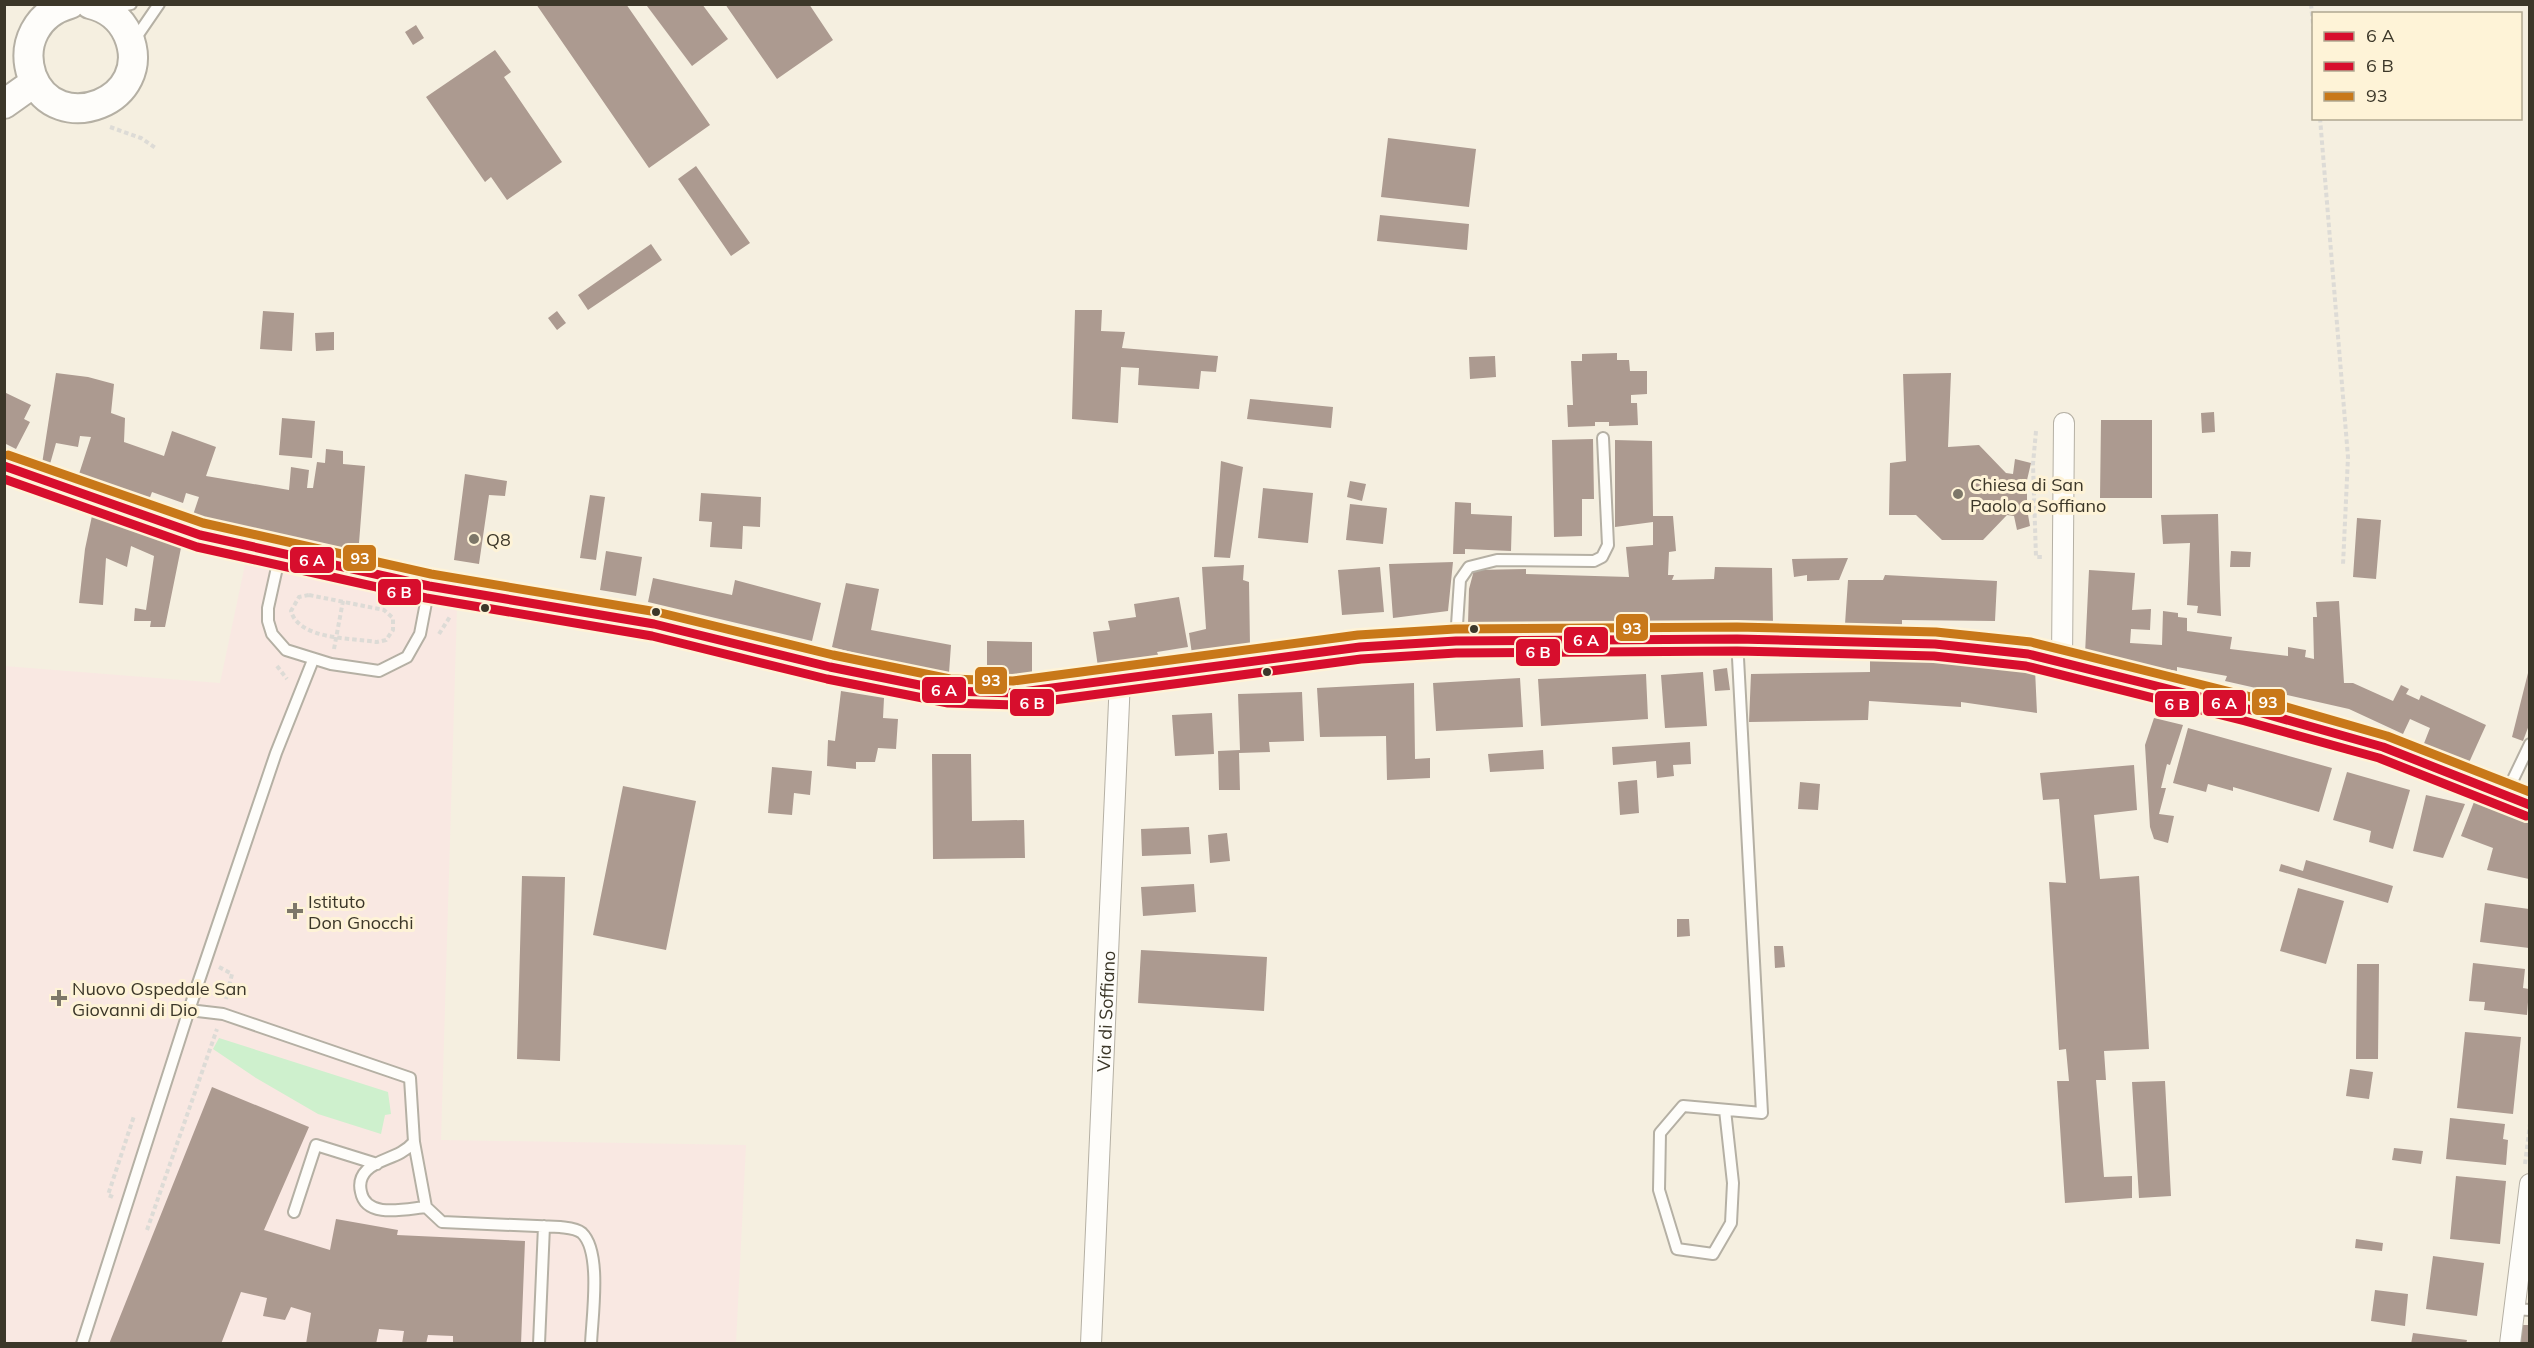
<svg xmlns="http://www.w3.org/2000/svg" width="2534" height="1348" viewBox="0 0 2534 1348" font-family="Mulish,sans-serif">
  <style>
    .medical { fill: #f9e8e2 }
    .green { fill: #cef0cd }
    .building { fill: #ac9a90 }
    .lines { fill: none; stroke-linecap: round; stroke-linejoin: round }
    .service-casing { stroke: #b5b0a4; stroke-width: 14 }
    .minor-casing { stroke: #b5b0a4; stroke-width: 22 }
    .tertiary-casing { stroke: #b5b0a4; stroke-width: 28 }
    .secondary-casing { stroke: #b5b0a4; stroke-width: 32 }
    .path { stroke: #dddbd6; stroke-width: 4; stroke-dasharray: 4.5 3; stroke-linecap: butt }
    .service { stroke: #fefdfa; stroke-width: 10 }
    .minor { stroke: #fefdfa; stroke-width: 20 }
    .tertiary { stroke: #fefdfa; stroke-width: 26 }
    .secondary { stroke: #fefdfa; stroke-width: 28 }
    .bus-1-casing { stroke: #fef3d7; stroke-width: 14 }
    .bus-2-casing { stroke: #fef3d7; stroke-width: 14 }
    .bus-3-casing { stroke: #fef3d7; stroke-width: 14 }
    .bus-1 { stroke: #d70e2d; stroke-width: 9 }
    .bus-2 { stroke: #d70e2d; stroke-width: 9 }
    .bus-3 { stroke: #c87819; stroke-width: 9 }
    .poi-dot { fill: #7d7769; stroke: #fef3d7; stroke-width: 2 }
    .bus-dot { fill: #3c3729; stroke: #fef3d7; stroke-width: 2 }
    .labels { text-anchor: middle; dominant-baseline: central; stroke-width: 6; stroke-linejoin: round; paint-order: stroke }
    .poi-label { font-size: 18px; fill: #3c3729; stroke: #fef3d7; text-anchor: start }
    .street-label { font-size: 18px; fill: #3c3729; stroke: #fef3d7 }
    .line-badge { stroke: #fef3d7; stroke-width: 2 }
    .badge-label { font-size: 16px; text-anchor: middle; font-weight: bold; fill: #fff }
  </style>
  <rect width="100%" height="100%" fill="#f5efe0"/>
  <path class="medical" d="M 246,560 L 457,607 L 441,1140 L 746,1145 L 736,1343 L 5,1343 L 4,666 L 220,683 Z"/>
  <path class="green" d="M 219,1038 L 388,1092 L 391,1114 L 385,1115 L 381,1134 L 318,1114 L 256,1078 L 213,1049 Z"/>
  <path class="building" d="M 536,4 L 626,4 L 710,125 L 649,168 Z
    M 649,4 L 702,4 L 728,39 L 692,66 L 647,6 Z
    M 725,4 L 809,4 L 833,40 L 777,79 Z
    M 416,25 L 424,38 L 413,45 L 405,32 Z
    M 495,50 L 511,72 L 504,77 L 562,162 L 507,200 L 491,177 L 485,182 L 426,97 Z
    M 1388,138 L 1476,149 L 1469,207 L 1381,197 Z
    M 696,166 L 750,243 L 731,256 L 678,179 Z
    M 1380,215 L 1469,224 L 1467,250 L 1377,241 Z
    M 651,244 L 662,260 L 588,310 L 578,295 Z
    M 1075,310 L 1102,310 L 1101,331 L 1125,332 L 1122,348 L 1218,356 L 1216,372 L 1201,371 L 1199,389 L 1138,385 L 1139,368 L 1121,367 L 1118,423 L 1072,419 Z
    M 263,311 L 294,313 L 292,351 L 260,349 Z
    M 557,311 L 566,323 L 557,330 L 548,318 Z
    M 334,332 L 334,350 L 316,351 L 315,333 Z
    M 1617,353 L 1617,360 L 1629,360 L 1630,371 L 1647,371 L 1647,394 L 1631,395 L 1631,403 L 1637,403 L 1638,425 L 1609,426 L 1609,422 L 1595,422 L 1595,426 L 1568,427 L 1567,405 L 1573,405 L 1571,361 L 1582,361 L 1582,354 Z
    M 1495,356 L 1496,377 L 1470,379 L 1469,357 Z
    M 56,373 L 88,377 L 114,384 L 111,413 L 125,418 L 124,442 L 164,456 L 172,431 L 216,447 L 206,476 L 289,490 L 291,467 L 309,470 L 307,488 L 313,488 L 317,462 L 325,463 L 326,449 L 343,451 L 343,464 L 365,466 L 358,556 L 273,541 L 192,518 L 199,497 L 186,493 L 183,503 L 152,492 L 149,500 L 79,474 L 91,437 L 80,436 L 78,447 L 56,443 L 50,464 L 42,464 Z
    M 1951,373 L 1948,447 L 1979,445 L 2006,473 L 2013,474 L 2015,459 L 2031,463 L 2027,480 L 2027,509 L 2030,526 L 2017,530 L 2014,516 L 2007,515 L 1983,540 L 1942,540 L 1916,515 L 1889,515 L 1890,463 L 1906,461 L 1903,374 Z
    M 4,392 L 31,405 L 24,419 L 30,422 L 16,449 L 4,443 Z
    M 1250,399 L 1333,407 L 1331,428 L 1247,419 Z
    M 2214,412 L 2215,432 L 2202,433 L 2201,413 Z
    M 282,418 L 315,421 L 312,458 L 279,455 Z
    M 2101,420 L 2152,420 L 2152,498 L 2100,498 Z
    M 1593,439 L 1594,499 L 1582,499 L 1582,536 L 1554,537 L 1552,440 Z
    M 1615,440 L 1652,441 L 1653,516 L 1673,516 L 1676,551 L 1669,552 L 1668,575 L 1674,575 L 1672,580 L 1714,579 L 1715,567 L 1772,568 L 1773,624 L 1468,624 L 1469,589 L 1474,570 L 1526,569 L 1526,574 L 1629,577 L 1626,547 L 1653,545 L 1653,522 L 1615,527 Z
    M 1221,461 L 1243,467 L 1230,558 L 1214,557 Z
    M 465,474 L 507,481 L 505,496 L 489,495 L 479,564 L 454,560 Z
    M 1350,481 L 1366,484 L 1362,501 L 1347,497 Z
    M 1263,488 L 1313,493 L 1308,543 L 1258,538 Z
    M 701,493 L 761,497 L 760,527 L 743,526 L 742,549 L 710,547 L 712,522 L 699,521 Z
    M 590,495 L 605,497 L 596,560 L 580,558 Z
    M 1455,502 L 1471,503 L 1471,514 L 1512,516 L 1511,551 L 1465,549 L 1465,554 L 1453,554 Z
    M 1350,504 L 1387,508 L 1383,544 L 1346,540 Z
    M 93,511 L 164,532 L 182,543 L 165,627 L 150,627 L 151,621 L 134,621 L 135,608 L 146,610 L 154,556 L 131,546 L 127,567 L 106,558 L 103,605 L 79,603 L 85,549 Z
    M 2218,514 L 2220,589 L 2221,616 L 2197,613 L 2198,606 L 2187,605 L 2190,543 L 2163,544 L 2161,515 Z
    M 2357,518 L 2381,520 L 2376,579 L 2353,577 Z
    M 606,551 L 642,557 L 636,596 L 600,590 Z
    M 2231,551 L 2251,552 L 2250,567 L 2230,567 Z
    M 1848,558 L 1839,580 L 1807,581 L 1807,575 L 1794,577 L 1792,559 Z
    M 1453,562 L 1448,611 L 1393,618 L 1389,564 Z
    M 1244,565 L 1243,580 L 1249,582 L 1250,646 L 1192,654 L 1189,633 L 1206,629 L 1202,567 Z
    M 1380,567 L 1384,612 L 1342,615 L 1338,570 Z
    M 2089,570 L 2135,573 L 2132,610 L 2151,609 L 2150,630 L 2131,629 L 2130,643 L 2162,645 L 2163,611 L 2178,613 L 2178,617 L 2187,618 L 2187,631 L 2232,637 L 2230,649 L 2288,656 L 2288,647 L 2306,650 L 2305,657 L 2314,659 L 2313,617 L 2317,617 L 2316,602 L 2339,601 L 2344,683 L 2353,683 L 2393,701 L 2401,685 L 2409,689 L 2406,694 L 2419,700 L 2421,695 L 2486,725 L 2467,767 L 2423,746 L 2430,728 L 2410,719 L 2403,734 L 2349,709 L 2225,681 L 2227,676 L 2177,667 L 2177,671 L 2085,654 Z
    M 1885,575 L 1997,581 L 1995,621 L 1902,620 L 1902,629 L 1845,624 L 1848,580 L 1883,580 Z
    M 653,578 L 732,595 L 735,580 L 821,603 L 812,641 L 648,602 Z
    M 846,583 L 879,589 L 871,630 L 951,645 L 949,673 L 920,670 L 832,647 Z
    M 1179,597 L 1188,647 L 1157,652 L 1159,657 L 1098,667 L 1093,632 L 1110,630 L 1108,621 L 1136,617 L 1134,604 Z
    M 987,641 L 1032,642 L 1032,675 L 987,674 Z
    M 1870,659 L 2014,663 L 2035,669 L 2037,713 L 1961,702 L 1961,707 L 1869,701 L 1868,720 L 1749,722 L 1751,674 L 1870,672 Z
    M 1727,668 L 1730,690 L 1715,691 L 1713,670 Z
    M 2529,669 L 2529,725 L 2523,741 L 2512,737 Z
    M 1703,672 L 1707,726 L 1665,728 L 1661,675 Z
    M 1646,674 L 1648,719 L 1541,726 L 1538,679 Z
    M 1520,678 L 1523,727 L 1436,731 L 1433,683 Z
    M 1414,683 L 1415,759 L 1430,758 L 1430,778 L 1387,780 L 1386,736 L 1320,737 L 1317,688 Z
    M 841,691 L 884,698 L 883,718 L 898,719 L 896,749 L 878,748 L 875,762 L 856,762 L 856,769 L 827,766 L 828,740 L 835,741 Z
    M 1302,692 L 1304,741 L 1269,742 L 1270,752 L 1239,753 L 1240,790 L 1219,790 L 1218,751 L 1240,750 L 1238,694 Z
    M 1212,713 L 1214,754 L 1175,756 L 1172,715 Z
    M 2154,718 L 2183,725 L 2170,765 L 2167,764 L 2161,788 L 2166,788 L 2159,814 L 2174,816 L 2168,843 L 2154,839 L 2150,827 L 2145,745 Z
    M 2188,728 L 2332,768 L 2319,812 L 2233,787 L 2233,791 L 2208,784 L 2206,792 L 2173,783 Z
    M 1690,742 L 1691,764 L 1673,765 L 1674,776 L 1657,778 L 1656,761 L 1613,765 L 1612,747 Z
    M 1543,750 L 1544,769 L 1490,772 L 1488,754 Z
    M 932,754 L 971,754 L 972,821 L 1024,820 L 1025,858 L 933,859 Z
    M 2134,765 L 2137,810 L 2094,815 L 2100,879 L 2139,876 L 2149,1049 L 2104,1051 L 2106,1080 L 2096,1080 L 2104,1177 L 2132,1176 L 2132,1198 L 2065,1203 L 2057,1081 L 2069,1081 L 2066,1049 L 2059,1050 L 2049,882 L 2066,883 L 2059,799 L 2043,800 L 2040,773 Z
    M 772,767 L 812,771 L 810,795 L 794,793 L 792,815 L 768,813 Z
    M 2347,772 L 2410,790 L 2393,849 L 2369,842 L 2371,831 L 2333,820 Z
    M 1637,780 L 1639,813 L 1620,815 L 1618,782 Z
    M 1800,782 L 1820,784 L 1818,810 L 1798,809 Z
    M 623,786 L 696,801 L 666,950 L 593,935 Z
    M 2477,794 L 2529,816 L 2529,879 L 2487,870 L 2493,848 L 2461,836 Z
    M 2426,795 L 2465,804 L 2443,858 L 2413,851 Z
    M 1189,827 L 1191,854 L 1142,856 L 1141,829 Z
    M 1227,833 L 1230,861 L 1210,863 L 1208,835 Z
    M 2306,860 L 2393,886 L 2388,903 L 2279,871 L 2281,864 L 2303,871 Z
    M 522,876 L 565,877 L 560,1061 L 517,1059 Z
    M 1194,884 L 1196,912 L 1143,916 L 1141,887 Z
    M 2298,888 L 2344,901 L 2326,964 L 2280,951 Z
    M 2485,903 L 2529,909 L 2529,948 L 2480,942 Z
    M 1677,919 L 1689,919 L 1690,936 L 1677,937 Z
    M 1774,946 L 1783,946 L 1785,967 L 1775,968 Z
    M 1141,950 L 1267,957 L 1264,1011 L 1138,1003 Z
    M 2473,963 L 2525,969 L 2523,988 L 2529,989 L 2527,1015 L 2484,1010 L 2485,1002 L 2469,1001 Z
    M 2357,964 L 2379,964 L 2378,1059 L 2356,1059 Z
    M 2465,1032 L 2521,1037 L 2513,1114 L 2457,1108 Z
    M 2350,1069 L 2373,1072 L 2369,1099 L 2346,1096 Z
    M 2165,1081 L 2171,1196 L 2139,1198 L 2132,1082 Z
    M 212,1087 L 309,1127 L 264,1230 L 330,1250 L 336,1219 L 398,1230 L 397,1235 L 525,1241 L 521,1344 L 453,1344 L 453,1336 L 428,1335 L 426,1344 L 402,1344 L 404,1331 L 379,1329 L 376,1344 L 306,1344 L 311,1313 L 291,1307 L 285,1320 L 263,1316 L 267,1298 L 241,1292 L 221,1344 L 109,1344 Z
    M 2450,1118 L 2505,1124 L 2503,1139 L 2508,1140 L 2506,1165 L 2446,1159 Z
    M 2394,1148 L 2423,1151 L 2421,1164 L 2392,1160 Z
    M 2456,1176 L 2506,1181 L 2500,1244 L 2450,1239 Z
    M 2356,1239 L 2383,1243 L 2382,1251 L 2355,1248 Z
    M 2433,1256 L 2484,1263 L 2477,1316 L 2426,1309 Z
    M 2375,1290 L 2408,1294 L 2405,1326 L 2371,1321 Z
    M 2521,1325 L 2529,1325 L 2529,1344 L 2519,1344 Z
    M 2413,1333 L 2467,1340 L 2466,1344 L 2411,1344 Z"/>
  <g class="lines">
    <g class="service-casing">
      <path id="service" d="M 111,8 L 131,4
        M 135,39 L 159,4
        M 280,554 L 268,608 L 268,621 L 272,634 L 286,650 L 331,664 L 379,671 L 407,657 L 420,634 L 429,587
        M 1456,640 L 1460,580 L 1469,567 L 1497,560 L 1594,561 L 1602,557 L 1608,545 L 1603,438
        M 2506,794 L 2530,744
        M 189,1010 L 223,1014 L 410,1078 L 414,1142 L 426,1207 C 405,1209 366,1219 361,1192 C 359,1184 361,1176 367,1170 C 381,1157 399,1159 414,1142
        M 1725,1110 L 1733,1183 L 1731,1223 L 1713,1254 L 1677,1249 L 1659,1190 L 1660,1133 L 1683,1106 L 1762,1113 L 1737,639
        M 426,1207 L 442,1222 L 560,1227 C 567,1228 576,1228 582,1233 C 602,1252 592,1317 591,1344
        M 294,1212 L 316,1145 L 377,1164
        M 2513,1309 L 2530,1310
        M 82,1344 L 189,1010 L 276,753 L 313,660
        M 539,1344 L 544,1226"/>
    </g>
    <g class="minor-casing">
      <g id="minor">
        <path d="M 2062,662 L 2064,423"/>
        <path id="s1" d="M 1091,1344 L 1120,679"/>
        <path d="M 2510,1344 L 2530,1184"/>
      </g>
    </g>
    <g class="tertiary-casing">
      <path id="tertiary" d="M 4,466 L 200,535 L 429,586 L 654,624 L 830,667 L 949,691 L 1014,693 L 1360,647 L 1456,641 L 1737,639 L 1935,644 L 2028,654 L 2248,709 L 2383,747 L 2530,805"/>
    </g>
    <g class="secondary-casing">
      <path id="secondary" d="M 70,4 C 37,13 21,44 32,76 C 56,139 156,101 128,35 C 121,19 107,8 90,4
        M 4,104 L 35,82"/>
    </g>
    <path class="path" d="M 2311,4 L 2314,34
      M 2320,118 L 2348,457 L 2343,565
      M 110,127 L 141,138 L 157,149
      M 2036,431 L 2033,464 L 2036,557 L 2044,557
      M 309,595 L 384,610 L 393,618 L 393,630 L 386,640 L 377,642 C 352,638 299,640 291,611 L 299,597 Z
      M 439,634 L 451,615
      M 334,649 L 343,601
      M 277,666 L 287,679
      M 219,967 L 232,974 L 226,999
      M 2525,1164 L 2530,1124
      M 113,1197 L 108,1195 L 134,1116
      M 147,1230 L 217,1029"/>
    <use href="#service" class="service"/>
    <use href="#minor" class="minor"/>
    <use href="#tertiary" class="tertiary"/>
    <use href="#secondary" class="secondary"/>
    <g class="bus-1-casing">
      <path id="bus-1" d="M 4,466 L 200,535 L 429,586 L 654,624 L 830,667 L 949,691 L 1014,693 L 1360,647 L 1456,641 L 1737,639 L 1935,644 L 2028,654 L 2248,709 L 2383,747 L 2530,805"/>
    </g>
    <g class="bus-2-casing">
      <path id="bus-2" d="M 4,479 L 197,547 L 426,598 L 652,636 L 827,679 L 948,703 L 1016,705 L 1361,659 L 1456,653 L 1737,651 L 1934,656 L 2026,666 L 2245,721 L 2379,758 L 2526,816"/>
    </g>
    <g class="bus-3-casing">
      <path id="bus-3" d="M 8,455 L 203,523 L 431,574 L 657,612 L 833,655 L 950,679 L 1013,681 L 1358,635 L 1455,629 L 1737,627 L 1936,632 L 2031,642 L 2251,697 L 2387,736 L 2530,792"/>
    </g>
    <use href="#bus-1" class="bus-1"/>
    <use href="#bus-2" class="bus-2"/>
    <use href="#bus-3" class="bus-3"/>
  </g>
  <g class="poi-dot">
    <circle cx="1958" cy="494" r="6"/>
    <circle cx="474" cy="539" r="6"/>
    <path d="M292 902h6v6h6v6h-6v6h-6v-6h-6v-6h6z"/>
    <path d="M56 989h6v6h6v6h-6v6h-6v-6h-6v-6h6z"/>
  </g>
  <g class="bus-dot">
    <circle cx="485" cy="608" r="5"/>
    <circle cx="656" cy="612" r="5"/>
    <circle cx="1474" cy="629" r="5"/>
    <circle cx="1267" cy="672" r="5"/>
  </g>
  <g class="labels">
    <g class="poi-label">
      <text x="1970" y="484">Chiesa di San<tspan x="1970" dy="21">Paolo a Soffiano</tspan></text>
      <text x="486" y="539">Q8</text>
      <text x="308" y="901">Istituto<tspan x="308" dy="21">Don Gnocchi</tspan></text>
      <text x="72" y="988">Nuovo Ospedale San<tspan x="72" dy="21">Giovanni di Dio</tspan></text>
    </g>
    <g class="street-label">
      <text stroke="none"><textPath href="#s1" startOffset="333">Via di Soffiano</textPath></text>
    </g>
  </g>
  <g class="line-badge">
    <rect x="342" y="544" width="35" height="28" rx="6" fill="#c87819"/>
    <rect x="289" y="546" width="46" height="28" rx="6" fill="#d70e2d"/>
    <rect x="377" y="578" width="45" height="28" rx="6" fill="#d70e2d"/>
    <rect x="1615" y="613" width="34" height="29" rx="6" fill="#c87819"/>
    <rect x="1563" y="626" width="46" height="28" rx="6" fill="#d70e2d"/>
    <rect x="1515" y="638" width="46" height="29" rx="6" fill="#d70e2d"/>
    <rect x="974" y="666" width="34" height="29" rx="6" fill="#c87819"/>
    <rect x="921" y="676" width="46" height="28" rx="6" fill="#d70e2d"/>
    <rect x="2251" y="688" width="35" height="28" rx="6" fill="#c87819"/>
    <rect x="1009" y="688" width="46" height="29" rx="6" fill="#d70e2d"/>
    <rect x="2202" y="689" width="45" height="28" rx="6" fill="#d70e2d"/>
    <rect x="2154" y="690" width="46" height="28" rx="6" fill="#d70e2d"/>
  </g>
  <g class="badge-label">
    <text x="360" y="564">93</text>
    <text x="312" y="566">6 A</text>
    <text x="399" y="598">6 B</text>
    <text x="1632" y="634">93</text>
    <text x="1586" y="646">6 A</text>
    <text x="1538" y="658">6 B</text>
    <text x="991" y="686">93</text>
    <text x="944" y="696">6 A</text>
    <text x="2268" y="708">93</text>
    <text x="1032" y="709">6 B</text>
    <text x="2224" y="709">6 A</text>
    <text x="2177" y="710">6 B</text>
  </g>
  <rect width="2534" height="1348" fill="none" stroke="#3c3729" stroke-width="12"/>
  <rect x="2312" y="12" width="210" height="108" fill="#fef3d7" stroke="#b0a891" stroke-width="1.5"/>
  <rect x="2324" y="32" width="30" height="9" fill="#d70e2d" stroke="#b0a891" stroke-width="1.5"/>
  <text x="2366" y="42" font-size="18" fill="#3c3729">6 A</text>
  <rect x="2324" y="62" width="30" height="9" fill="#d70e2d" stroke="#b0a891" stroke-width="1.5"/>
  <text x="2366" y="72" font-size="18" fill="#3c3729">6 B</text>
  <rect x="2324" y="92" width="30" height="9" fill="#c87819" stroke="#b0a891" stroke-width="1.5"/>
  <text x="2366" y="102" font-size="18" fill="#3c3729">93</text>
</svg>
